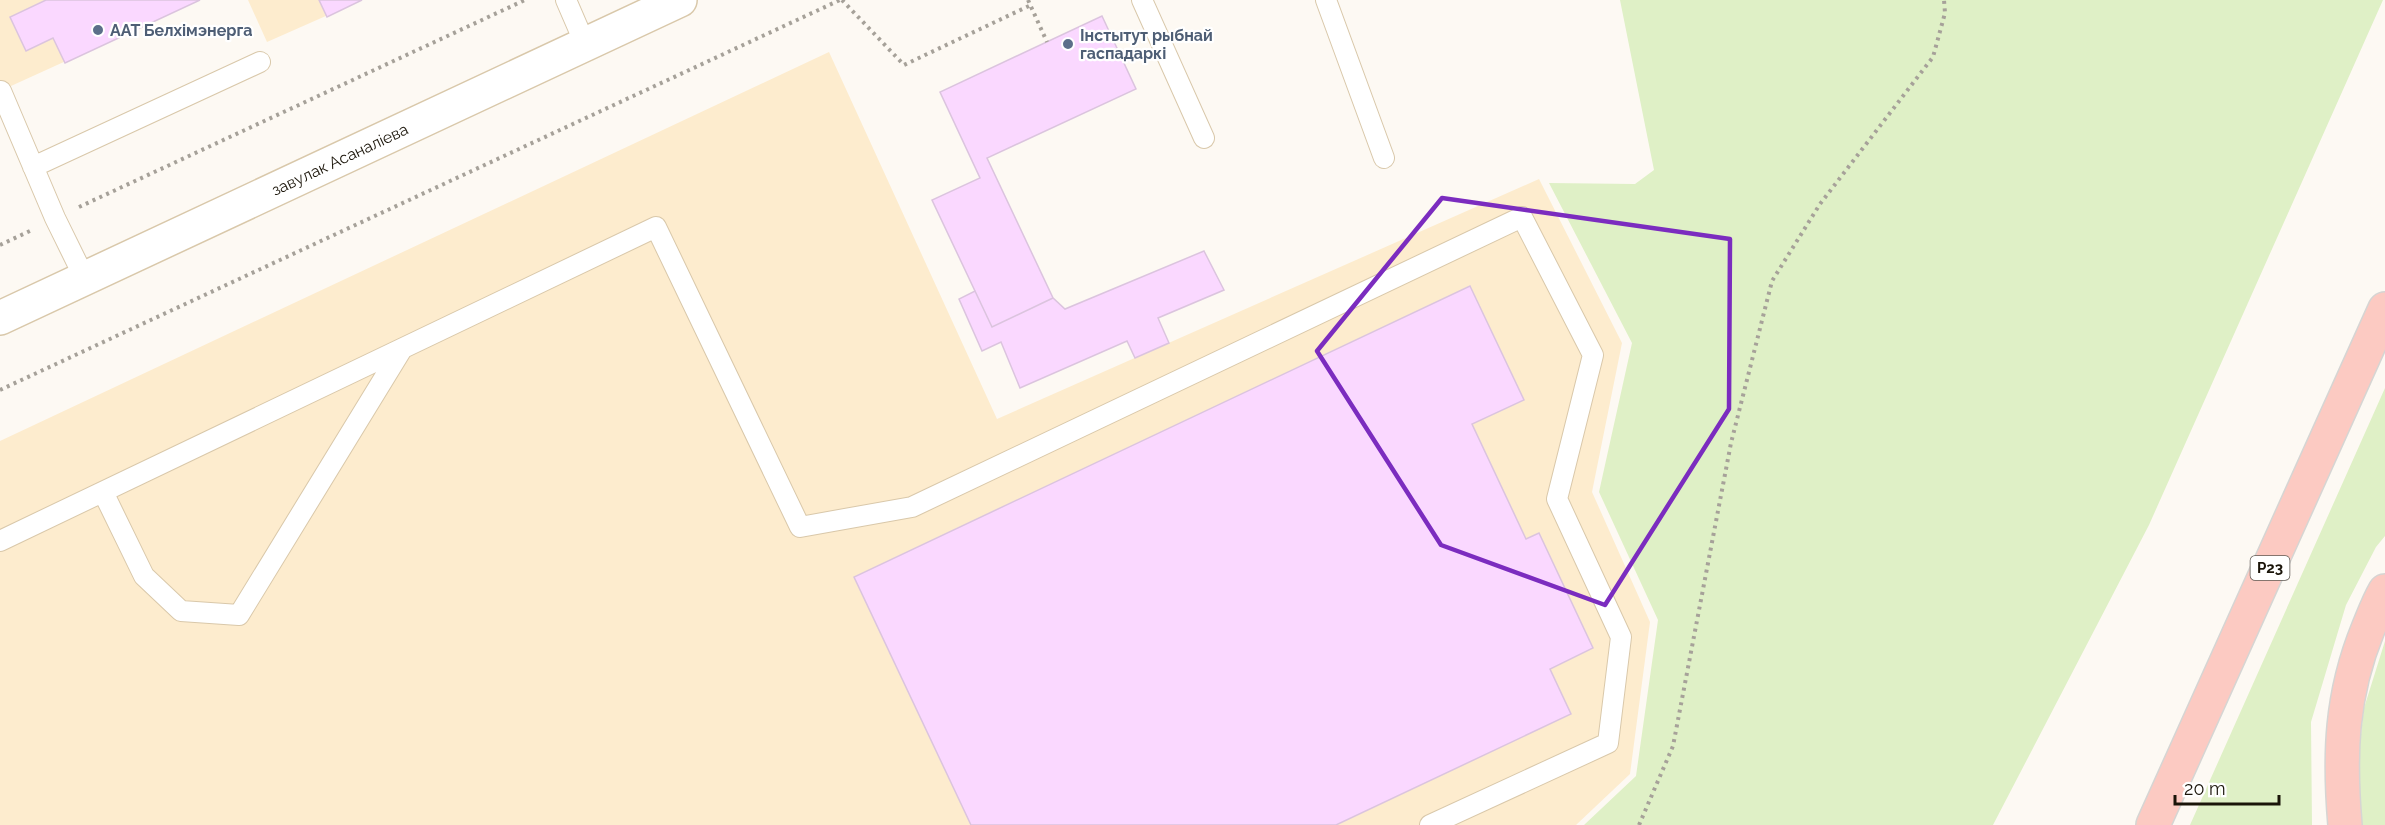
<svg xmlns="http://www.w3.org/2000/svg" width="2385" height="825" viewBox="0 0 2385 825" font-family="Raleway,sans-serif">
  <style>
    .built { fill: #fdecce }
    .green { fill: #dff0c6 }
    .building { fill: #fad8ff; stroke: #dbc4de; stroke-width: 1.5 }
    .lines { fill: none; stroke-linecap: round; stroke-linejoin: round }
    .service-casing { stroke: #d9c8aa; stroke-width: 22 }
    .tertiary-casing { stroke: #d9c8aa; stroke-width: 36 }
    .trunk-casing { stroke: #d6d5d3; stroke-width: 36 }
    .path { stroke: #a6a199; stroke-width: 4; stroke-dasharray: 3 4.5; stroke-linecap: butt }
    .service { stroke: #fff; stroke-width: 20 }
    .tertiary { stroke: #fff; stroke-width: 33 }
    .trunk { stroke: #fccac2; stroke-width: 33 }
    .marked { fill: none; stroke: #7b2cbf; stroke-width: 4.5; stroke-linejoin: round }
    .service-dot { fill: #5c6f8a; stroke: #fff; stroke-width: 2 }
    .labels { text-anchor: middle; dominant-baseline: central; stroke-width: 4.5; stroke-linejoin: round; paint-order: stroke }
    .shield { fill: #fff; stroke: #5f5a53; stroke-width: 1.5 }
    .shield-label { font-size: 15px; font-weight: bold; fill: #1a1409 }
    .service-label { font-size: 16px; font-weight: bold; fill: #4e5e75; stroke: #fff; text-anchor: start }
    .street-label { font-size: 16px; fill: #1a1409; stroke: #fff }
  </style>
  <rect width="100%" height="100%" fill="#fdf9f3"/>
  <path class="built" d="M 0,0 L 200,0 L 0,91 Z
    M 248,0 L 362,0 L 267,42 Z
    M 829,52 L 997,419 L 1539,179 L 1622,343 L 1592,492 L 1650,622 L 1630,774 L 1576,825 L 0,825 L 0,441 Z"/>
  <path class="green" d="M 1620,0 L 2383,0 L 2149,525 L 1993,825 L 1584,825 L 1636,776 L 1658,620 L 1599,492 L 1632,343 L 1549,183 L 1635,184 L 1654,170 Z
    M 2385,388 L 2385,536 L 2376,547 L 2346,605 L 2311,722 L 2312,825 L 2190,825 Z
    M 2385,641 L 2385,825 L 2362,825 L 2356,779 L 2364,708 Z"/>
  <path class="building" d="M 46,0 L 200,0 L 65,63 L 53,38 L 26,51 L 10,17 Z
    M 319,0 L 362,0 L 327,17 Z
    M 1102,16 L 1136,89 L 987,158 L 1053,298 L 992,327 L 932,200 L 980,178 L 940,92 Z
    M 1204,251 L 1224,290 L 1158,318 L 1169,343 L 1135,358 L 1127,341 L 1020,388 L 1001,342 L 982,351 L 959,299 L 975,291 L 992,327 L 1053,298 L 1065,309 Z
    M 1470,286 L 1524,400 L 1472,424 L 1526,539 L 1539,533 L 1593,648 L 1550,669 L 1571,714 L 1336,825 L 971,825 L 854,577 Z"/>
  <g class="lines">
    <g class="service-casing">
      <path id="service" d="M 566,0 L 585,44
        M 1142,0 L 1204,138
        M 1326,0 L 1384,158
        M 1,91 L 55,218 L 85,279
        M 33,167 L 260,62
        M 103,492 L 144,576 L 181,611 L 239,615 L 402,349
        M 0,541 L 656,227 L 800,527 L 912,507 L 1522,217 L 1593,355 L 1557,499 L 1621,637 L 1608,743 L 1430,825"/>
    </g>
    <g class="tertiary-casing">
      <g id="tertiary">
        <path id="s1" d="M 0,318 L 680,0"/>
      </g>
    </g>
    <g class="trunk-casing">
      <path id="trunk" d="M 2153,825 L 2385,309
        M 2345,825 C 2339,755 2341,695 2368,629 C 2373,617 2378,603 2385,591"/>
    </g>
    <path class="path" d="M 842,0 L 904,65 L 1031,5
      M 1028,0 L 1047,42
      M 79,207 L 525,0
      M 0,245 L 32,230
      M 0,390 L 840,0
      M 1639,825 L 1673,746 L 1731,443 L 1772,281 L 1820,204 L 1933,57 L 1945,13 L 1944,0"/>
    <use href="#service" class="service"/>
    <use href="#tertiary" class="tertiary"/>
    <use href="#trunk" class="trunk"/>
  </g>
  <path class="marked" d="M 1442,198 L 1730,239 L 1729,409 L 1605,605 L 1441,545 L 1317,351 Z"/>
  <g class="service-dot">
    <circle cx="98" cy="30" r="6"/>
    <circle cx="1068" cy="44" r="6"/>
  </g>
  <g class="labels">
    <rect class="shield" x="2250.5" y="556" width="39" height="24" rx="4.5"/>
    <g class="shield-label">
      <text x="2270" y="568">Р23</text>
    </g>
    <g class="service-label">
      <text x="110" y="30">ААТ Белхімэнерга</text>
      <text x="1080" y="35">Інстытут рыбнай<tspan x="1080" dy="18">гаспадаркі</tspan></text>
    </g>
    <g class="street-label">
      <text stroke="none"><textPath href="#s1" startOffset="375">завулак Асаналіева</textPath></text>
    </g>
  </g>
  <path d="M2175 795v9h104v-9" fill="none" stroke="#1a1409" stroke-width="3"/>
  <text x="2184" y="795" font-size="18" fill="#1a1409" stroke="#ffffff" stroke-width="4.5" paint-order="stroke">20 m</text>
</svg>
